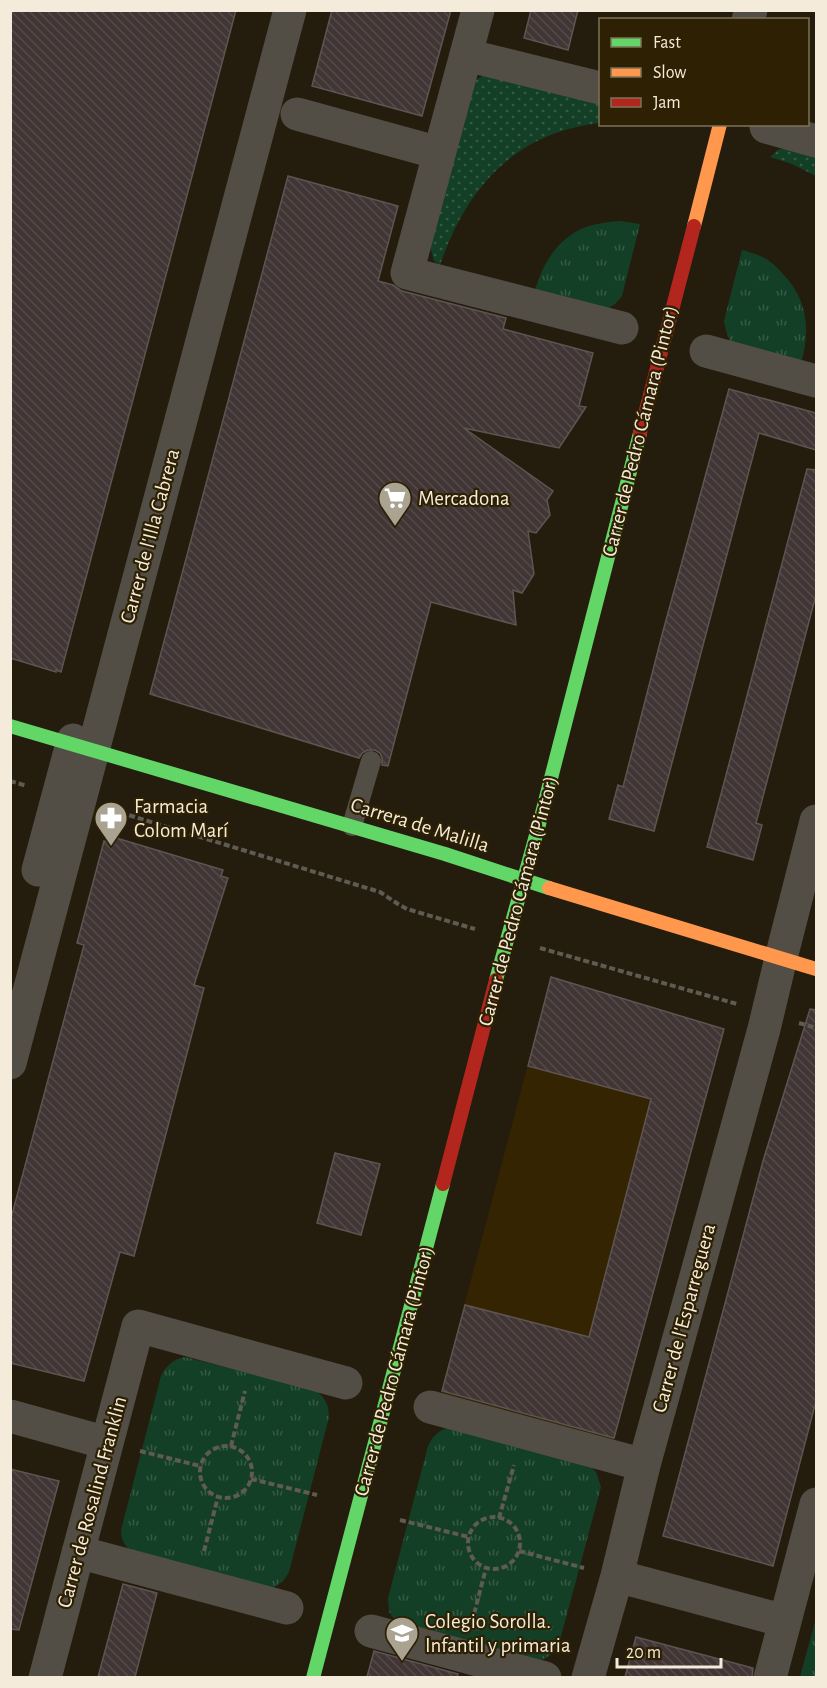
<svg xmlns="http://www.w3.org/2000/svg" width="827" height="1688" viewBox="0 0 827 1688" font-family="'Alegreya Sans',sans-serif">
  <style>
    .built { fill: #342402 }
    .grass { fill: url(#grass-dots) }
    .park { fill: url(#park-tufts) }
    .building { fill: url(#building-back-hatch); stroke: #5e5552; stroke-width: 1.5 }
    .lines { fill: none; stroke-linecap: round; stroke-linejoin: round }
    .path { stroke: #5f5b53; stroke-width: 4; stroke-dasharray: 6 3; stroke-linecap: butt }
    .lane { stroke: #524e45; stroke-width: 20 }
    .street { stroke: #524e45; stroke-width: 33 }
    .fast { stroke: #63d668; stroke-width: 14 }
    .slow { stroke: #ff974d; stroke-width: 14 }
    .jam { stroke: #b3261e; stroke-width: 14 }
    .labels { text-anchor: middle; dominant-baseline: central; stroke-width: 4.5; stroke-linejoin: round; paint-order: stroke }
    .street-label { font-size: 21px; fill: #f4ebda; stroke: #2e2103 }
    .poi-label { font-size: 21px; fill: #f4ebda; stroke: #2e2103; text-anchor: start }
  </style>
  <defs>
    <pattern id="grass-dots" width="8" height="8" patternUnits="userSpaceOnUse" patternTransform="scale(1.5)"><rect width="8" height="8" fill="#133f26"/><path d="M2 2h.1M6 6h.1" fill="none" stroke="#365b45" stroke-width="1.8" stroke-linecap="round"/></pattern>
    <pattern id="park-tufts" width="24" height="20" patternUnits="userSpaceOnUse" patternTransform="scale(1.5)"><rect width="24" height="20" fill="#133f26"/><path d="M3 7l-1-3M5 7V3M7 7l1-3M15 17l-1-3M17 17v-4M19 17l1-3" fill="none" stroke="#365b45"/></pattern>
    <pattern id="building-back-hatch" width="6" height="6" patternUnits="userSpaceOnUse" patternTransform="scale(1.5)"><rect width="6" height="6" fill="#413635"/><path d="M-1 5l2 2M0 0l6 6M5-1l2 2" fill="none" stroke="#544a48"/></pattern>
  </defs>
  <rect width="100%" height="100%" fill="#241d0d"/>
  <path class="built" d="M 551,977 L 724,1029 L 613,1443 L 440,1397 Z"/>
  <path class="grass" d="M 488,73 L 600,99 L 600,123 C 516,132 466,188 440,265 L 434,261 L 430,246 L 471,87 L 477,79 Z
    M 779,149 L 787,149 L 816,156 L 816,176 L 792,164 L 770,157 Z"/>
  <path class="park" d="M 620,221 L 640,224 L 622,296 L 615,304 L 607,309 L 534,295 C 540,269 554,243 579,230 C 591,224 607,222 620,221 Z
    M 742,250 C 748,252 754,253 760,256 C 768,259 776,266 782,273 C 807,298 811,329 801,363 L 730,341 L 726,331 L 724,321 Z
    M 185,1357 L 315,1390 C 325,1397 329,1405 329,1417 L 289,1572 L 284,1580 L 273,1588 L 132,1553 C 125,1546 121,1540 121,1530 L 161,1376 C 167,1365 173,1359 185,1357 Z
    M 447,1428 L 588,1464 L 596,1472 L 601,1487 L 559,1644 C 554,1652 550,1657 541,1660 L 398,1624 L 389,1612 L 388,1598 L 428,1446 C 432,1438 437,1431 447,1428 Z
    M 816,1618 L 816,1677 L 800,1677 Z"/>
  <path class="building" d="M 10,10 L 236,10 L 61,672 L 56,670 L 56,672 L 10,658 Z
    M 332,10 L 451,10 L 422,116 L 312,86 Z
    M 531,10 L 578,10 L 568,50 L 524,38 Z
    M 288,176 L 398,206 L 378,281 L 393,285 L 402,291 L 506,318 L 503,329 L 593,353 L 579,406 L 586,407 L 559,448 L 464,428 L 553,491 L 547,500 L 550,515 L 536,533 L 528,531 L 534,574 L 522,593 L 513,590 L 516,625 L 431,602 L 388,766 L 382,765 L 382,758 L 380,753 L 375,750 L 368,750 L 362,753 L 359,758 L 150,694 Z
    M 729,389 L 816,413 L 816,450 L 759,433 L 654,831 L 609,819 L 618,785 L 623,787 L 662,635 Z
    M 807,469 L 816,470 L 816,595 L 756,823 L 762,825 L 753,860 L 707,847 Z
    M 113,837 L 223,870 L 221,876 L 228,878 L 194,985 L 204,988 L 134,1256 L 120,1252 L 84,1381 L 10,1363 L 10,1222 L 84,945 L 77,943 L 104,841 L 111,843 Z
    M 551,977 L 724,1029 L 614,1438 L 442,1391 L 465,1305 L 589,1337 L 651,1099 L 528,1066 Z
    M 810,1009 L 816,1010 L 816,1401 L 773,1566 L 663,1536 L 763,1161 Z
    M 335,1153 L 380,1164 L 361,1235 L 317,1223 Z
    M 10,1469 L 59,1481 L 19,1630 L 10,1629 Z
    M 123,1584 L 157,1593 L 135,1677 L 98,1677 Z
    M 636,1637 L 753,1668 L 752,1677 L 625,1677 Z
    M 374,1651 L 458,1674 L 457,1677 L 367,1677 Z"/>
  <g class="lines">
    <path class="path" d="M 10,781 L 27,786
      M 112,810 L 380,892 L 398,904 L 407,909 L 475,929
      M 540,948 L 737,1004
      M 799,1023 L 816,1028
      M 231,1446 L 245,1391
      M200 1472a26 26 0 1 1 52 0a26 26 0 1 1-52 0Z
      M 140,1451 L 200,1466
      M 251,1479 L 317,1495
      M468 1543a26 26 0 1 1 52 0a26 26 0 1 1-52 0Z
      M 499,1518 L 514,1465
      M 400,1520 L 469,1537
      M 204,1551 L 218,1497
      M 519,1551 L 584,1568
      M 472,1622 L 486,1568"/>
    <path class="lane" d="M 352,826 L 371,761"/>
    <path class="street" d="M 478,10 L 407,273 L 622,328
      M 748,20 L 751,10
      M 466,55 L 600,88
      M 297,114 L 439,153
      M 766,127 L 816,141
      M 706,351 L 816,381
      M 38,870 L 73,740
      M 10,1063 L 290,10
      M 430,1407 L 644,1465
      M 10,1416 L 107,1443
      M 78,1552 L 287,1608
      M 617,1576 L 785,1621
      M 371,1631 L 545,1678
      M 45,1678 L 138,1326 L 346,1383
      M 588,1678 L 617,1576 L 644,1465 L 764,1029 L 781,958 L 816,821
      M 770,1678 L 816,1504"/>
    <path class="fast" d="M 10,726 L 445,854 L 549,888
      M 496,980 L 541,817 L 640,433
      M 313,1678 L 443,1184"/>
    <path class="slow" d="M 694,226 L 720,124
      M 549,888 L 816,969"/>
    <path class="jam" d="M 640,433 L 694,226
      M 443,1184 L 496,980"/>
  </g>
  <defs>
    <g id="supermarket-pin" transform="scale(1.725)"><path d="M0 17L-7.5 6A9.5 9.5 0 1 1 7.5 6Z" fill="#aba392" stroke="#2e2103"/><path d="M-6-5.5h2.5l.6 2H6L4.5 2H-2.5L-4.4-4H-6ZM-1.5 3.2a1.3 1.3 0 1 0 .1 0ZM3 3.2a1.3 1.3 0 1 0 .1 0Z" fill="#fff"/></g>
    <g id="pharmacy-pin" transform="scale(1.725)"><path d="M0 17L-7.5 6A9.5 9.5 0 1 1 7.5 6Z" fill="#aba392" stroke="#2e2103"/><path d="M-2-6h4v4h4v4h-4v4h-4v-4h-4v-4h4Z" fill="#fff"/></g>
    <g id="school-pin" transform="scale(1.725)"><path d="M0 17L-7.5 6A9.5 9.5 0 1 1 7.5 6Z" fill="#aba392" stroke="#2e2103"/><path d="M0-5L7-2L0 1L-7-2ZM-4 1L0 2.5L4 1V4Q0 6-4 4Z" fill="#fff"/></g>
  </defs>
  <g fill-rule="evenodd">
    <use href="#supermarket-pin" x="395" y="498"/>
    <use href="#pharmacy-pin" x="111" y="818"/>
    <use href="#school-pin" x="402" y="1633"/>
  </g>
  <g class="labels">
    <g class="street-label">
      <text transform="translate(640 431) rotate(-76)">Carrer de Pedro Cámara (Pintor)</text>
      <text transform="translate(150 536) rotate(-75)">Carrer de l'Illa Cabrera</text>
      <text transform="translate(420 825) rotate(17)">Carrera de Malilla</text>
      <text transform="translate(518 901) rotate(-75)">Carrer de Pedro Cámara (Pintor)</text>
      <text transform="translate(684 1318) rotate(-75)">Carrer de l'Esparreguera</text>
      <text transform="translate(394 1371) rotate(-75)">Carrer de Pedro Cámara (Pintor)</text>
      <text transform="translate(92 1502) rotate(-75)">Carrer de Rosalind Franklin</text>
    </g>
    <g class="poi-label">
      <text x="418" y="498">Mercadona</text>
      <text x="134" y="806">Farmacia<tspan x="134" dy="24">Colom Marí</tspan></text>
      <text x="425" y="1621">Colegio Sorolla.<tspan x="425" dy="24">Infantil y primaria</tspan></text>
    </g>
  </g>
  <rect width="827" height="1688" fill="none" stroke="#f4ebda" stroke-width="24"/>
  <rect x="599" y="18" width="210" height="108" fill="#2e2103" stroke="#7d7259" stroke-width="1.5"/>
  <rect x="611" y="38" width="30" height="9" fill="#63d668" stroke="#7d7259" stroke-width="1.5"/>
  <text x="653" y="48" font-size="18" fill="#f4ebda">Fast</text>
  <rect x="611" y="68" width="30" height="9" fill="#ff974d" stroke="#7d7259" stroke-width="1.5"/>
  <text x="653" y="78" font-size="18" fill="#f4ebda">Slow</text>
  <rect x="611" y="98" width="30" height="9" fill="#b3261e" stroke="#7d7259" stroke-width="1.5"/>
  <text x="653" y="108" font-size="18" fill="#f4ebda">Jam</text>
  <path d="M617 1658v9h104v-9" fill="none" stroke="#f4ebda" stroke-width="3"/>
  <text x="626" y="1658" font-size="18" fill="#f4ebda" stroke="#2e2103" stroke-width="4.5" paint-order="stroke">20 m</text>
</svg>
